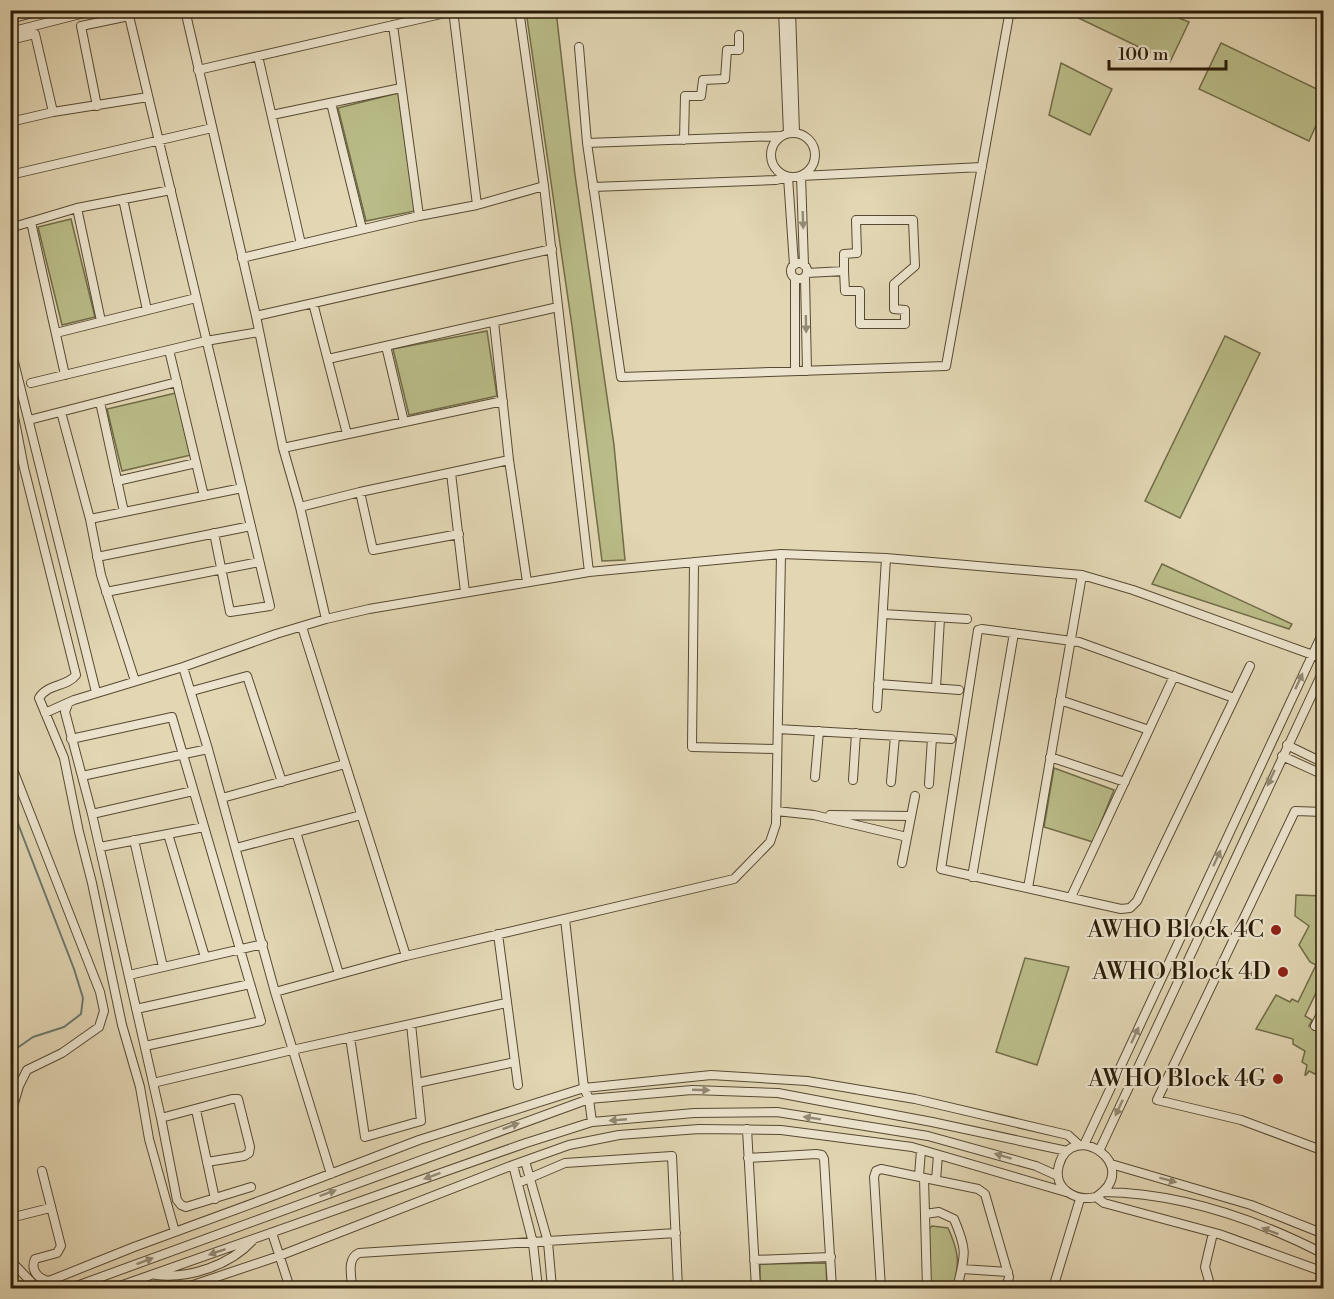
<svg xmlns="http://www.w3.org/2000/svg" width="1334" height="1299" viewBox="0 0 1334 1299" font-family="'Libre Bodoni',serif">
  <style>
    .green { fill: #b9bc88; stroke: #716c48; stroke-width: 1.5 }
    .lines { fill: none; stroke-linecap: round; stroke-linejoin: round }
    .stream { stroke: #6c7871; stroke-width: 2 }
    .minor-casing { stroke: #574a32; stroke-width: 10 }
    .minor { stroke: #ece4ce; stroke-width: 8 }
    .oneway { fill: #948a74 }
    .poi-dot { fill: #8f2418; stroke: #ece4ce; stroke-width: 2 }
    .labels { text-anchor: middle; dominant-baseline: central; stroke-width: 4.5; stroke-linejoin: round; paint-order: stroke }
    .poi-label { font-size: 24px; fill: #291b07; stroke: #ece4ce; text-anchor: end }
  </style>
  <rect width="100%" height="100%" fill="#e2d6b3"/>
  <filter id="stains"><feTurbulence type="fractalNoise" baseFrequency=".00333" numOctaves="4"/><feColorMatrix values="0 0 0 0 .2 0 0 0 0 .09 0 0 0 0 .02 0 0 0 .5 -.17"/></filter>
  <radialGradient id="worn" r=".72"><stop offset=".6" stop-color="#630" stop-opacity="0"/><stop offset="1" stop-color="#630" stop-opacity=".3"/></radialGradient>
  <path class="green" d="M 526,11 L 556,11 L 575,175 L 614,445 L 625,560 L 602,561 L 572,326 Z
    M 1064,11 L 1161,11 L 1189,22 L 1170,62 Z
    M 1221,43 L 1323,92 L 1323,110 L 1309,141 L 1199,89 Z
    M 1061,63 L 1112,89 L 1090,135 L 1049,115 Z
    M 398,93 L 415,211 L 366,221 L 338,108 Z
    M 71,219 L 95,317 L 62,325 L 38,227 Z
    M 487,331 L 497,396 L 409,415 L 393,349 Z
    M 1225,336 L 1260,353 L 1180,518 L 1145,501 Z
    M 176,393 L 191,455 L 122,471 L 107,409 Z
    M 1162,564 L 1292,624 L 1289,629 L 1152,584 Z
    M 1054,768 L 1114,790 L 1093,842 L 1044,827 Z
    M 1296,895 L 1323,896 L 1323,978 L 1305,1016 L 1312,1020 L 1309,1026 L 1323,1035 L 1323,1078 L 1309,1071 L 1306,1075 L 1305,1075 L 1307,1065 L 1302,1062 L 1305,1051 L 1293,1044 L 1293,1039 L 1256,1029 L 1276,995 L 1290,1002 L 1292,999 L 1298,1002 L 1316,965 L 1310,962 L 1299,945 L 1309,926 L 1295,916 Z
    M 1025,958 L 1069,967 L 1037,1065 L 996,1052 Z
    M 932,1226 L 948,1228 C 959,1252 960,1263 953,1288 L 929,1288 L 927,1231 Z
    M 826,1263 L 827,1288 L 760,1288 L 760,1264 Z"/>
  <g class="lines">
    <path class="stream" d="M 10,803 L 74,969 L 83,998 L 81,1014 L 64,1027 L 33,1037 L 10,1053
      M 10,1285 L 14,1288"/>
    <g class="minor-casing">
      <path id="minor" d="M 185,10 L 256,316 L 283,448 L 300,507 L 326,619
        M 453,10 L 477,205
        M 519,10 L 544,186 L 589,572
        M 783,10 L 788,133
        M 791,10 L 795,133
        M 10,19 L 44,10
        M 393,25 L 419,216
        M 10,32 L 96,10
        M 10,40 L 35,34 L 53,112
        M 579,47 L 587,143 L 621,377 L 946,366 L 1010,10
        M 258,56 L 301,244
        M 198,70 L 454,11
        M 331,103 L 362,229
        M 97,106 L 81,26 L 129,16 L 270,606 L 230,612 L 214,533
        M 272,115 L 401,88
        M 10,122 L 53,112 L 148,97
        M771 155a22 22 0 1 1 44 0a22 22 0 1 1-44 0Z
        M 684,140 L 685,96 L 701,96 L 703,80 L 725,79 L 727,50 L 739,50 L 739,35
        M 587,143 L 781,136
        M 10,175 L 212,128
        M 593,187 L 776,180 L 788,177 L 794,265
        M 123,199 L 147,310
        M 77,208 L 101,321
        M 31,222 L 65,375
        M 10,228 L 77,208 L 171,190
        M 242,258 L 419,216 L 477,205 L 544,186
        M791 271a8 8 0 1 1 16 0a8 8 0 1 1-16 0Z
        M 804,265 L 801,176 L 982,167
        M 807,273 L 844,271 L 845,291 L 860,291 L 860,324 L 905,324 L 905,310 L 894,309 L 894,284 L 915,266 L 913,220 L 856,220 L 857,253 L 844,254 L 844,271
        M 805,277 L 807,371
        M 795,278 L 795,371
        M 313,303 L 347,434
        M 256,316 L 552,249
        M 494,322 L 509,460 L 527,582
        M 56,333 L 196,298
        M 10,346 L 96,692
        M 386,346 L 404,422
        M 169,350 L 204,496
        M 328,359 L 558,307
        M 31,383 L 206,341 L 259,332
        M 10,396 L 24,468 L 76,675 C 67,687 47,684 39,698 L 64,758 L 79,832 L 92,883 L 122,1025 L 140,1087 L 149,1139 L 175,1232
        M 100,402 L 124,512
        M 61,412 L 90,519 L 101,575 L 135,681
        M 29,420 L 177,382
        M 283,448 L 503,401
        M 451,473 L 465,592
        M 117,481 L 196,463
        M 360,492 L 373,550 L 459,534
        M 300,507 L 360,492 L 509,460
        M 90,519 L 242,488
        M 97,557 L 251,526
        M 694,562 L 692,747 L 777,749
        M 106,592 L 259,562
        M 883,614 L 967,619
        M 302,627 L 406,956
        M 183,667 L 208,749 L 275,992 L 331,1174
        M 878,684 L 959,690
        M 936,688 L 940,618
        M 192,691 L 247,676 L 282,782
        M 1234,698 L 1079,642 L 982,629 L 978,630 L 941,869 L 1121,909 L 1130,908 L 1137,901 L 1250,666
        M 1060,700 L 1149,730
        M 68,704 L 65,712 L 92,814 L 161,1118 L 177,1200 L 181,1205 L 186,1207 L 251,1187
        M 877,708 L 886,558
        M 45,713 L 74,700 L 183,667 L 276,634 L 326,619 L 369,609 L 589,572 L 781,554 L 886,558 L 1082,575 L 1133,590 L 1324,659
        M 778,729 L 951,739
        M 71,739 L 172,717 L 261,1021 L 145,1046
        M 1287,745 L 1324,763
        M 1282,756 L 1324,775
        M 1050,757 L 1125,782
        M 10,762 L 100,992 L 104,1011 L 99,1027 L 62,1053 L 27,1070 L 19,1086 L 10,1117
        M 82,776 L 208,749
        M 815,777 L 819,731
        M 853,780 L 856,733
        M 891,782 L 895,736
        M 929,784 L 932,738
        M 222,798 L 345,764
        M 776,811 L 814,815 L 907,837
        M 1324,812 L 1295,811 L 1157,1100 L 1241,1120 L 1324,1151
        M 92,814 L 193,791
        M 830,815 L 911,816
        M 296,832 L 339,974
        M 168,834 L 205,957
        M 134,840 L 163,967
        M 100,847 L 204,827
        M 236,848 L 361,815
        M 902,863 L 915,796
        M 972,877 L 1014,633
        M 1028,888 L 1082,575
        M 1071,897 L 1174,676
        M 565,919 L 584,1088 L 589,1099 L 592,1122
        M 498,934 L 518,1085
        M 129,975 L 263,944
        M 275,992 L 406,956 L 734,879 L 770,842 L 776,824 L 781,554
        M 136,1009 L 250,984
        M 1315,1026 L 1324,1008
        M 350,1037 L 365,1137 L 421,1121 L 411,1024
        M 153,1083 L 292,1050 L 506,1003
        M 417,1083 L 515,1062
        M 196,1110 L 215,1199
        M 161,1118 L 232,1099 L 238,1099 L 250,1147 L 249,1153 L 244,1156 L 207,1162
        M 747,1129 L 756,1288
        M 1084,1145 L 1324,630
        M 1100,1149 L 1324,669
        M 748,1158 L 816,1154 L 822,1155 L 824,1159 L 832,1288
        M 525,1161 L 548,1242 L 552,1288
        M 1111,1164 L 1251,1205 L 1324,1234
        M 513,1165 L 533,1243 L 538,1288
        M 42,1171 L 61,1246 L 57,1253 L 35,1259 C 30,1270 38,1279 49,1281 L 134,1247 L 270,1197 L 419,1140 L 584,1088 L 711,1075 L 807,1081 L 915,1099 L 1068,1135 L 1079,1145
        M 919,1176 L 921,1150
        M 924,1178 L 927,1288
        M 936,1180 L 938,1155
        M 518,1183 L 565,1163 L 672,1156 L 678,1288
        M 1103,1192 C 1180,1193 1256,1219 1324,1254
        M 1096,1197 C 1144,1166 1072,1118 1059,1165 C 1052,1189 1076,1202 1096,1197 L 1104,1203 L 1219,1234 L 1324,1272
        M 925,1214 L 939,1212 L 954,1219 C 968,1252 965,1255 957,1288
        M 10,1218 L 50,1208
        M 272,1233 L 290,1288
        M 10,1260 L 37,1288
        M 754,1260 L 831,1257
        M 962,1269 L 1008,1272
        M 156,1275 C 189,1279 230,1265 252,1241
        M 71,1288 L 589,1099 L 692,1090 L 778,1093 L 932,1122 L 1067,1151
        M 114,1288 L 526,1143 L 592,1122 L 694,1113 L 777,1112 L 928,1136 L 1036,1166 L 1058,1176
        M 184,1288 L 279,1256 L 513,1165 L 569,1145 L 619,1135 L 699,1129 L 781,1130 L 912,1147 L 1066,1192
        M 352,1288 C 352,1276 346,1259 359,1253 L 676,1233
        M 881,1288 L 874,1177 L 876,1171 L 881,1169 L 978,1189 L 985,1194 L 1009,1277 L 1006,1288
        M 1053,1288 L 1080,1199
        M 1211,1288 L 1205,1267 L 1213,1233"/>
    </g>
    <use href="#minor" class="minor"/>
  </g>
  <defs><path id="oneway-solid" d="M-6-.8H1V-3.2L6.5 0L1 3.2V.8H-6Z" transform="scale(1.5)"/></defs>
  <g class="oneway">
    <use href="#oneway-solid" transform="translate(803 220) rotate(88)"/>
    <use href="#oneway-solid" transform="translate(806 324) rotate(89)"/>
    <use href="#oneway-solid" transform="translate(1299 681) rotate(-65)"/>
    <use href="#oneway-solid" transform="translate(1271 778) rotate(115)"/>
    <use href="#oneway-solid" transform="translate(1217 858) rotate(-65)"/>
    <use href="#oneway-solid" transform="translate(1135 1035) rotate(-65)"/>
    <use href="#oneway-solid" transform="translate(701 1090) rotate(2)"/>
    <use href="#oneway-solid" transform="translate(1119 1108) rotate(115)"/>
    <use href="#oneway-solid" transform="translate(812 1118) rotate(-171)"/>
    <use href="#oneway-solid" transform="translate(618 1120) rotate(175)"/>
    <use href="#oneway-solid" transform="translate(511 1126) rotate(-20)"/>
    <use href="#oneway-solid" transform="translate(1003 1156) rotate(-163)"/>
    <use href="#oneway-solid" transform="translate(432 1176) rotate(160)"/>
    <use href="#oneway-solid" transform="translate(1168 1180) rotate(15)"/>
    <use href="#oneway-solid" transform="translate(328 1193) rotate(-20)"/>
    <use href="#oneway-solid" transform="translate(1270 1231) rotate(-159)"/>
    <use href="#oneway-solid" transform="translate(217 1252) rotate(161)"/>
    <use href="#oneway-solid" transform="translate(145 1261) rotate(-21)"/>
  </g>
  <g class="poi-dot">
    <circle cx="1276" cy="930" r="6"/>
    <circle cx="1283" cy="972" r="6"/>
    <circle cx="1278" cy="1079" r="6"/>
  </g>
  <g class="labels">
    <g class="poi-label">
      <text x="1264" y="930">AWHO Block 4C</text>
      <text x="1271" y="972">AWHO Block 4D</text>
      <text x="1266" y="1079">AWHO Block 4G</text>
    </g>
  </g>
  <rect width="1334" height="1299" fill="none" stroke="#e2d6b3" stroke-width="36"/>
  <rect x="12" y="12" width="1310" height="1275" fill="none" stroke="#291b07" stroke-width="3"/>
  <rect x="18" y="18" width="1298" height="1263" fill="none" stroke="#291b07" stroke-width="1.5"/>
  <path d="M1109 60v9h117v-9" fill="none" stroke="#291b07" stroke-width="3"/>
  <text x="1118" y="60" font-size="18" fill="#291b07" stroke="#ece4ce" stroke-width="4.5" paint-order="stroke">100 m</text>
  <rect width="100%" height="100%" filter="url(#stains)"/>
  <rect width="100%" height="100%" fill="url(#worn)"/>
</svg>
